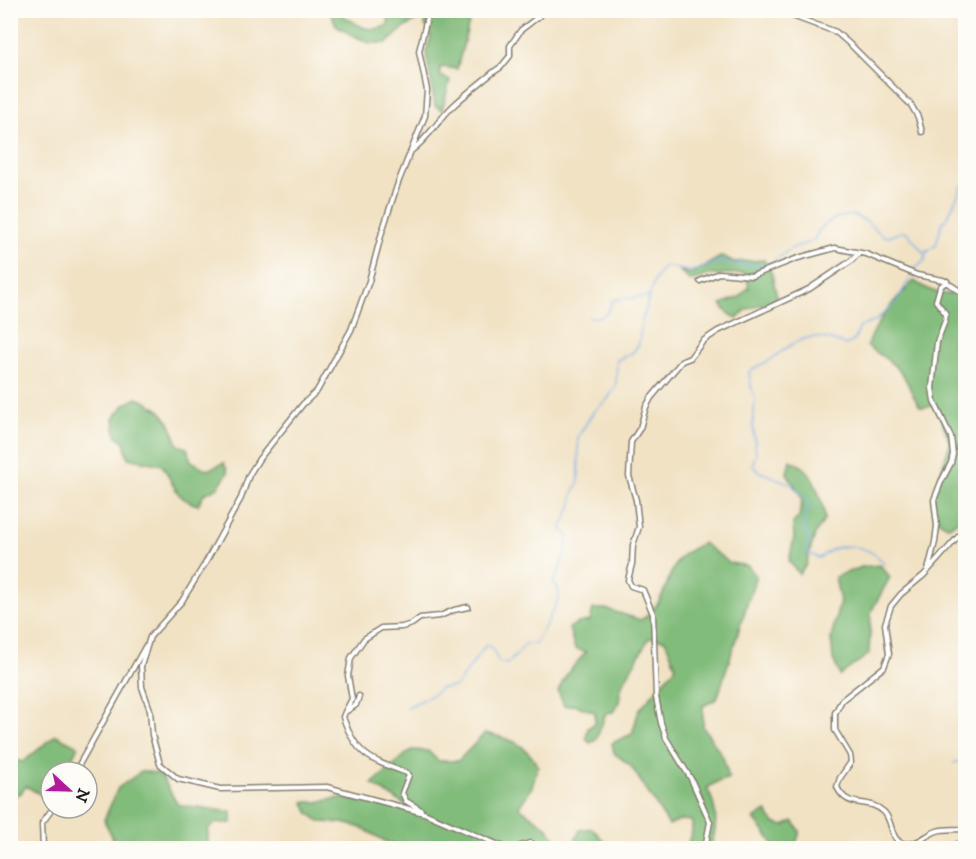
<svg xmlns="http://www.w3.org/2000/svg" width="976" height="859" viewBox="0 0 976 859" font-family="'IM FELL DW Pica',serif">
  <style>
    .forest { fill: #81bc7a; stroke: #4e6c4b; stroke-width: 1.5 }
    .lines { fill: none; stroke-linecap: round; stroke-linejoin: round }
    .stream { stroke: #7bafe8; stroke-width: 1.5 }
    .street-casing { stroke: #867f70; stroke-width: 7 }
    .street { stroke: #fff; stroke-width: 4 }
  </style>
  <rect width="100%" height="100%" fill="#fdfcf7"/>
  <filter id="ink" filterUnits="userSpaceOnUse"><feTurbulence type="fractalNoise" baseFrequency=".0167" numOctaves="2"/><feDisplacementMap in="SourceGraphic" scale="12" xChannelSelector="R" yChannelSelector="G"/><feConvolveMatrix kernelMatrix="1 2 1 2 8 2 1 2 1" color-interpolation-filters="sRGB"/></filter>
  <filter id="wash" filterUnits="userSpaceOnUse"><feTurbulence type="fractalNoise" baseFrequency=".008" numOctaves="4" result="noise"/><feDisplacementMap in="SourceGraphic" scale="24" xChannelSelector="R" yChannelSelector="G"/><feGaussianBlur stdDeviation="1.35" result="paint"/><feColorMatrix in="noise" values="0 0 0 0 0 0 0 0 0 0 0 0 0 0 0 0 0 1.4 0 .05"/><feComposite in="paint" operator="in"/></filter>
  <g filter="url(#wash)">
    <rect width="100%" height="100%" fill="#f1e2c4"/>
    <path class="forest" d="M 330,11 C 353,15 361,38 388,25 L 389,11 L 420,11 L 419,19 L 404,28 L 387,43 L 369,43 L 350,34 L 336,25 Z
      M 426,11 L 472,11 L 457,69 L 440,67 L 440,76 L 450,80 L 442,110 L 435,106 L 426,52 L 431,37 L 425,24 Z
      M 722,256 L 734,262 L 764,260 L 772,274 L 777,298 L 768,307 L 761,304 L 746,310 L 737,319 L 726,311 L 721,304 L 740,297 L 749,287 L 745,273 L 710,275 L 690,281 L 680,271 L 691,274 Z
      M 965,280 L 965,515 L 952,525 L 947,526 L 936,519 L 932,498 L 950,444 L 941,418 L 934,406 L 921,407 C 912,398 911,387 904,377 C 893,361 882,357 867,346 C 878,319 893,301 914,281 C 928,290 938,295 956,294 L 961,283 Z
      M 137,398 C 165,409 169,418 178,445 L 187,448 L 191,461 L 207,470 L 224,463 L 228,473 L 218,487 L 204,494 L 198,505 C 173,498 175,484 162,465 L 128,458 L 124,442 L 116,435 L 114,418 L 124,405 Z
      M 790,460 C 793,462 799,464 803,467 C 815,477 823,504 825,519 L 815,534 L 806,565 L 799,574 L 789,561 L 794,538 L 793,523 L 799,517 L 802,498 L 787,473 Z
      M 703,543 L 730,563 L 748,566 L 756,576 L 717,699 L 703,706 L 703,727 L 723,757 L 729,778 L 715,783 L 707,788 C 717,806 719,830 709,848 L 686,848 L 692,832 L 692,821 L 681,820 L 669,825 L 631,766 L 614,753 L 612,743 L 632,734 L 639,710 L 676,667 L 665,640 L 656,638 L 649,638 L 621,687 L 619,702 L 613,712 L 606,713 L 596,740 L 590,743 L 586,738 L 588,728 L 595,723 L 595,712 L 575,705 L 564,706 L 558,691 L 567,674 L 586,652 L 575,649 L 569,628 L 578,623 L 590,621 L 593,609 L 606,609 L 641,620 C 666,604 664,581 679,559 C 684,552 696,547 703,543 Z
      M 880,565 L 890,577 L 871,612 L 869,654 L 840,675 L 833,659 L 831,638 L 840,601 L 835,577 L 862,567 Z
      M 485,733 C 511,739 524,742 538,766 L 532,787 L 519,807 L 547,827 L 555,838 L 552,848 L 397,848 L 362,828 L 343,823 L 320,822 L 308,812 L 304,802 L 317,802 L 341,798 L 415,811 L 372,784 L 411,750 L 428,751 L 438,761 L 458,761 Z
      M 56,735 L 78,746 L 65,772 L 51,772 L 51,794 L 48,799 L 26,786 L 20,794 L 11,795 L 11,759 L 23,762 Z
      M 142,771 L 160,774 L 178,805 L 232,812 L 232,823 L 216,823 L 208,829 L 208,848 L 122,848 L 114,841 L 104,820 L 118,788 Z
      M 766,811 L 774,823 L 784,826 L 793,821 L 800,831 L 795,848 L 775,848 L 770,839 L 754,819 Z
      M 592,828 L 610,848 L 571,848 L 580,830 Z"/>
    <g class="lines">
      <path class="stream" d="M 589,317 C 604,319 608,314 613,300 L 649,296
        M 884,564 C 875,550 854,543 836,548 C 830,550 825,554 819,558 L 806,552 L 806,548 L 810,539 C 799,524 804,522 809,506 L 806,500 L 791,484 L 760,472 L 752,465 L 756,454 L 753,424 L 755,399 L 751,386 L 749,372 C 757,365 767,363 773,358 C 802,336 811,331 845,345 L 854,341 L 860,327 L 875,321 L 897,301 L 915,269 L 925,260 L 925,254 L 936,245 L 942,223 L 947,218 L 962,186 L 966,183
        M 406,708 L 434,694 L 440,688 L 454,687 L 457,685 L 486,645 L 491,647 L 499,662 L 507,664 C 514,657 520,653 525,644 L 535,644 C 539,638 559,601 559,595 C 559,589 557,586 553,582 C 560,575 567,546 568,535 L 563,531 L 562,527 L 571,507 L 573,493 L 579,481 L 578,437 L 594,411 L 607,400 L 616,386 L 617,360 L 633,352 L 639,344 L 642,321 L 655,279 L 665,266 L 687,271 L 698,270 L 717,262 L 761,266 L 771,263 L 792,248 L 813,241 L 820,229 L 826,224 L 836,218 L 853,215 L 866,221 L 882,235 L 888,237 L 901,232 L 907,232 L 922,251 L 929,250
        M 954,763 L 966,759"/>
    </g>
  </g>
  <g filter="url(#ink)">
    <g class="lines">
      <g class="street-casing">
        <path id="street" d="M 429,10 L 419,51 L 427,90 L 425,116 L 398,183 L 382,232 L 369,281 L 351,330 L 317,391 L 303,404 L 259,459 L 249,475 L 241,498 L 206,562 L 182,601 L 150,637 L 141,666 L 142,687 L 150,710 L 152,735 L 160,764 L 178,779 L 220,789 L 327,787 L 424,813 L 506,848
          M 776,10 L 836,32 L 853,47 L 911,105 L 918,117 L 922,132
          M 411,151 C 428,139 438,120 454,105 C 467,93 481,82 495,71 L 501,67 L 510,56 L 510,46 L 521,30 L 547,10
          M 700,281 L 719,273 L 752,276 L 798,258 L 835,248 L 866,254 L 917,275 L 943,280 L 966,295
          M 966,528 L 924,575 L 901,594 L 891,606 L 885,624 L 889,654 L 884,667 L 842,700 L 835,713 L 835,730 L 850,755 L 851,762 L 840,778 L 837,787 C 848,811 867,796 884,812 C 894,822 889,843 907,844 C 919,844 927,834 937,831 C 946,828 956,830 966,829
          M 928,570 L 935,542 L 937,526 L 934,500 L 941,482 L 951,463 L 953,454 L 951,437 L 934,401 L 932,388 L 937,342 L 945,321 L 946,314 L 936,301 L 940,287 L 947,281
          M 359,696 L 356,705 L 345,712 L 343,717 C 356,756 371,760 407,773 L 409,775 L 402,793 L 406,801 L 421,810
          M 345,712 L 352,699 L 348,676 L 351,658 L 364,639 L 381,628 L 402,627 L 412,624 L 420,618 L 440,616 L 454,610 L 468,607
          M 75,772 L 145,647
          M 43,848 L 42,823 L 53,808
          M 514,848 L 530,843 L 546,848
          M 705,848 L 710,822 L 691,779 L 666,738 L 661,723 L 656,697 L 653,614 L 643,590 L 631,586 L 628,580 L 632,564 L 633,545 L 639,527 L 636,500 L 629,476 L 631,442 L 640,428 L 646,407 L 651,398 L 682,361 L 690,358 L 703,341 L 718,331 L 809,289 L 851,261 L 859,253
          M 950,848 L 966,840"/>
      </g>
      <use href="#street" class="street"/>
    </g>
  </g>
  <rect width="976" height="859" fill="none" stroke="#fdfcf7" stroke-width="36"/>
  <g transform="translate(69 790) rotate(112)"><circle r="28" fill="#fdfcf7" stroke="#a3a29f" stroke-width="1.5"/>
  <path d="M0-4.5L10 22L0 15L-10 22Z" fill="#b5179e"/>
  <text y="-9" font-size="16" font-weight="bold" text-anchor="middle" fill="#1c1c1c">N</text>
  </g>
</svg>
